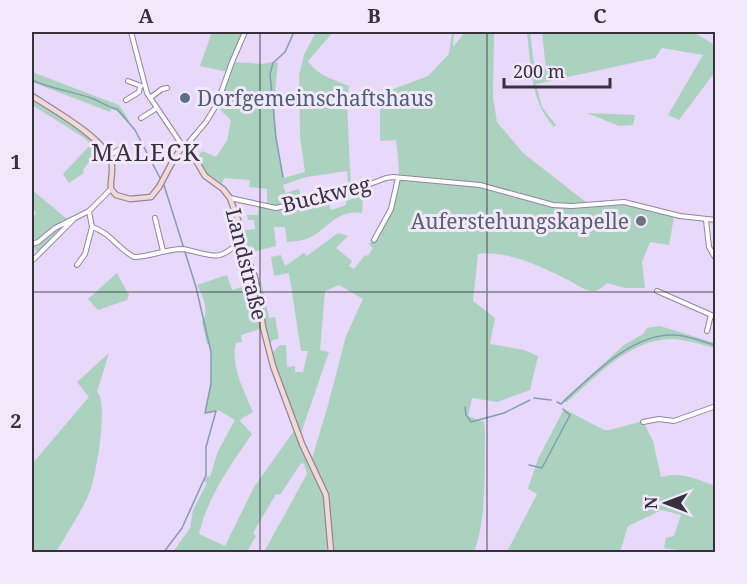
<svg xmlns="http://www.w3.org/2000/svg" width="747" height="584" viewBox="0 0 747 584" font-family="'Noto Serif',serif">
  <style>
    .green { fill: #aad2bf; fill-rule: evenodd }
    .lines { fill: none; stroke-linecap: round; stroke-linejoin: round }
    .stream { stroke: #849cb4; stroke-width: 1.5 }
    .street-casing { stroke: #9284a1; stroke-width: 6 }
    .secondary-casing { stroke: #9284a1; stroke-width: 7 }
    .street { stroke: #fff; stroke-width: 4 }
    .secondary { stroke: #f2dad2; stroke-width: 4.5 }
    .grid { fill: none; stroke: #37303d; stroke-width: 1.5; stroke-opacity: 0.55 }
    .service-dot { fill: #5c6f8a; stroke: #f2e8fc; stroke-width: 2 }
    .worship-dot { fill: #6b7280; stroke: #f2e8fc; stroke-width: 2 }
    .labels { text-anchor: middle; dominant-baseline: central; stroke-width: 6; stroke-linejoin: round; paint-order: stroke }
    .service-label { font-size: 21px; fill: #4e5e75; stroke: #f2e8fc; text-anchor: start }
    .street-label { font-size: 21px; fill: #37303d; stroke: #f2e8fc }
    .worship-label { font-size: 21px; fill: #5b616d; stroke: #f2e8fc; text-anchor: end }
    .quarter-label { font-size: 24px; letter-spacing: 1.5px; fill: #37303d; stroke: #f2e8fc }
    .neatline { fill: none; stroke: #37303d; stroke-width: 2 }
    .grid-label { font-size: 20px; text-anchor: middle; font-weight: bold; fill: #37303d }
  </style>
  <rect width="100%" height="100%" fill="#e8d8f9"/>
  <path class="green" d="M 212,32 L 245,32 L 232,62 L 262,64 L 272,62 L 278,63 C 273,100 273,142 284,178 L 305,172 L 300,137 L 299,75 L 304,55 L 316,32 L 333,32 L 308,61 C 318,76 333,79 349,86 L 347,103 L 351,191 L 349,192 L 347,171 L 306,177 L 283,185 L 286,193 L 299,189 L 303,207 L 328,202 L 331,210 L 346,205 L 346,201 L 363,195 L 362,213 C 338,209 330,226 311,237 C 303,241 295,241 287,242 L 285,227 L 274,227 L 276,246 L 253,252 L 252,246 L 245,249 L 241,231 L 255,229 L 254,220 L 248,220 L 247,215 L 258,215 L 259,204 L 267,206 L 267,189 L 249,187 L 250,180 L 224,178 L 222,184 L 204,171 L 197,157 L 202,151 L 216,157 L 227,141 L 231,120 L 217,107 L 228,72 L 200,66 Z
    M 452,32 L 454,32 L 453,47 L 465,32 L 494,32 L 493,97 L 497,122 L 523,153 L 591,206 L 625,205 L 674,217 L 669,245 L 650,242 L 642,262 L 645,288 L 625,288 L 607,283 C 603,287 598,292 591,291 C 583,290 573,282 566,279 C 541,266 506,250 478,254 L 473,301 L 495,318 L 490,344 L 524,350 L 538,356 L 530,390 L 497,402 L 472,398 L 468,416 L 484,422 L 485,434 C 484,471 487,519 474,552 L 264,552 L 307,474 L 304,464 L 301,463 L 280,495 L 276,494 L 253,533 L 256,536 L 247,552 L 173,552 L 190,528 L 193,510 L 207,483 L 204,481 L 207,476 L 210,477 L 218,451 L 235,420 L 218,410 L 205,413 C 209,390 215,367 209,344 L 207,344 L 202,322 C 210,310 203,297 197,285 L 227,275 L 232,290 L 261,282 L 269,318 L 275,317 L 279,339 L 273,340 L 267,345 L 263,328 L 241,335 L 242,342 L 236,343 C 230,365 245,393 253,412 L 241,419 L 240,421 L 252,434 C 230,466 208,496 199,534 L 225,546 L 254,487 L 296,428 L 270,355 L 280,345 L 286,345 L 287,367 L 295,366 L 295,372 L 303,372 L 308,351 L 301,351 L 289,273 L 274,276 L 271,257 L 281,255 L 285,266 L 304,253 L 307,256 L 338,233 L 348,236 L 336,248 L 352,261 L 349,266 L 354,269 L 365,255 L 368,256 L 373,248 L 369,244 C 386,229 396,200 398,178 C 400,166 397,152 396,140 L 380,141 L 380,109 L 383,93 L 428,76 L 449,54 ZM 339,285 L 363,299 L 346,336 L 328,405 L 311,462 L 300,436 L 329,352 L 320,350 L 325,291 Z
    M 527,32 L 530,32 L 535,72 L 546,69 L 542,32 L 693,32 L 713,44 L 715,42 L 715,72 L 679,120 L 668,115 L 703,55 L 662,48 L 655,58 L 536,84 L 542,107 L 556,125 L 554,127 C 530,101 531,66 527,32 Z
    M 32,72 L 119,105 L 130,122 L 128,123 L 117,111 L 111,109 L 110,112 L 32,82 Z
    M 32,91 L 101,140 L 100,147 L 83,170 L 84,173 L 69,183 L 63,174 L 91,144 L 83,137 L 32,105 Z
    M 587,113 L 633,115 L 635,115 L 633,125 L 619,126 Z
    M 32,190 L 67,219 L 60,222 L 62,226 L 38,253 L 32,246 L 32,221 L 36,212 L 32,209 Z
    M 117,273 L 129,295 L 127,300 L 98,310 L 88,299 Z
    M 660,326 L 715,343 L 715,348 C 702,345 688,340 674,339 C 630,338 597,376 567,402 L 562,401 L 624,345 L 643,334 L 647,328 Z
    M 109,353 L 97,392 C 109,401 96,477 90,491 C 82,512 67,533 56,552 L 32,552 L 32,464 L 89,397 L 77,382 Z
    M 564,409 L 604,430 L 610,430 L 643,421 L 653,441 L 661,477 C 681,471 697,479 715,486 L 715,552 L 692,552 L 664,548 L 666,538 L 674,536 L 681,515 L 662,510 L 628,526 L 620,552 L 507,552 L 537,494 L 528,489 L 538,459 Z"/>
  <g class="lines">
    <path class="stream" d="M 32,80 C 51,89 71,91 91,98 C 100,101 107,107 117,109 L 135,130 L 160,178
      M 283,177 L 276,138 L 270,74 L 273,63 L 285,52 L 294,32
      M 163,182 L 196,287 L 211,352 L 211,384 L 205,413 L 216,411 L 206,447 L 206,475 L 182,528 L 164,552
      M 534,398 L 551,400
      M 557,402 L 561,404 C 590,377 632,333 674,335 C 688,335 702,342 716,345
      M 465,407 L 466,415 L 471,422 L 504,413 L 530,400
      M 529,465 L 542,468 L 570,415 L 563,409"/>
    <g class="street-casing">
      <path id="street" d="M 131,32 L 147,93 L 184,148 L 206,122 L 217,104 L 232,62 L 245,32
        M 128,81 L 141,86
        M 150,98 L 162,89 L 167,88
        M 126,100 L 139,92 L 140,86
        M 141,118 L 157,108
        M 109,156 L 120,149 L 123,145
        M 111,189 L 89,211 L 92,227 C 111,233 117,248 134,257 C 150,257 166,249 182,249 C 193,250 211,258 220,255 C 228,253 233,246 241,243
        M 230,198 L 276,208 L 349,192 L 386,178 L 393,177 L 480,185 L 553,205 L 572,206 L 624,202 L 680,216 L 716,220
        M 155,218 L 163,251
        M 706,220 L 709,247 L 716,259
        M 374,240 L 391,209 L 398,178
        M 32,244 L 38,242 L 55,228 L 89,211
        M 32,261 L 73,220
        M 77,265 L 85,254 L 92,227
        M 657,291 L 716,317
        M 707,331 L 711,315
        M 643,422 L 659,419 L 674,421 L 716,406"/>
    </g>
    <g class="secondary-casing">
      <path id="secondary" d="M 32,96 C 52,109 104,138 111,161 C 114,170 110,179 111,189 L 116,195 L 130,199 L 151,197 L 159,187 L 175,157 L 181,149 L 184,148 L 191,152 L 205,176 L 223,189 L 230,198 L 238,220 L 241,243 L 255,277 L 263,327 L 273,366 L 302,444 L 326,495 L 331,552"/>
    </g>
    <use href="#street" class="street"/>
    <use href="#secondary" class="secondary"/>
  </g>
  <path class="grid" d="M 260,32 L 260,552M 487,32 L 487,552M 32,292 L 716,292"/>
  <circle class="service-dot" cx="185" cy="98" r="6"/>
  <circle class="worship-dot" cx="641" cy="221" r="6"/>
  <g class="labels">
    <g class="service-label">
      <text x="197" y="98">Dorfgemeinschaftshaus</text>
    </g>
    <g class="street-label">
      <text transform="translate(326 194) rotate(-14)">Buckweg</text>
      <text transform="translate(247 264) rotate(76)">Landstraße</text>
    </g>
    <g class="worship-label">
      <text x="629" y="221">Auferstehungskapelle</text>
    </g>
    <g class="quarter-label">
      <text x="146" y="151">MALECK</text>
    </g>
  </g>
  <rect width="747" height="584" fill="none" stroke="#f2e8fc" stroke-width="66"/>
  <g transform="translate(666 503) rotate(270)" stroke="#f2e8fc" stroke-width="4.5" paint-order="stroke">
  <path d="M0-4.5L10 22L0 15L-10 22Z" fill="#37303d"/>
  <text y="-9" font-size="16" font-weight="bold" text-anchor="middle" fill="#37303d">N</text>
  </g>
  <path d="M504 78v9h106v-9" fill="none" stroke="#37303d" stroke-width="3"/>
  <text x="513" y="78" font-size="18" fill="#37303d" stroke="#f2e8fc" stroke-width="4.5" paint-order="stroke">200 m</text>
  <rect x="33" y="33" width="681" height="518" class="neatline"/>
  <g class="grid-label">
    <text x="146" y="23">A</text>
    <text x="374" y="23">B</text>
    <text x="600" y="23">C</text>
    <text x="16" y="169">1</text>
    <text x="16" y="428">2</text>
  </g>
</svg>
